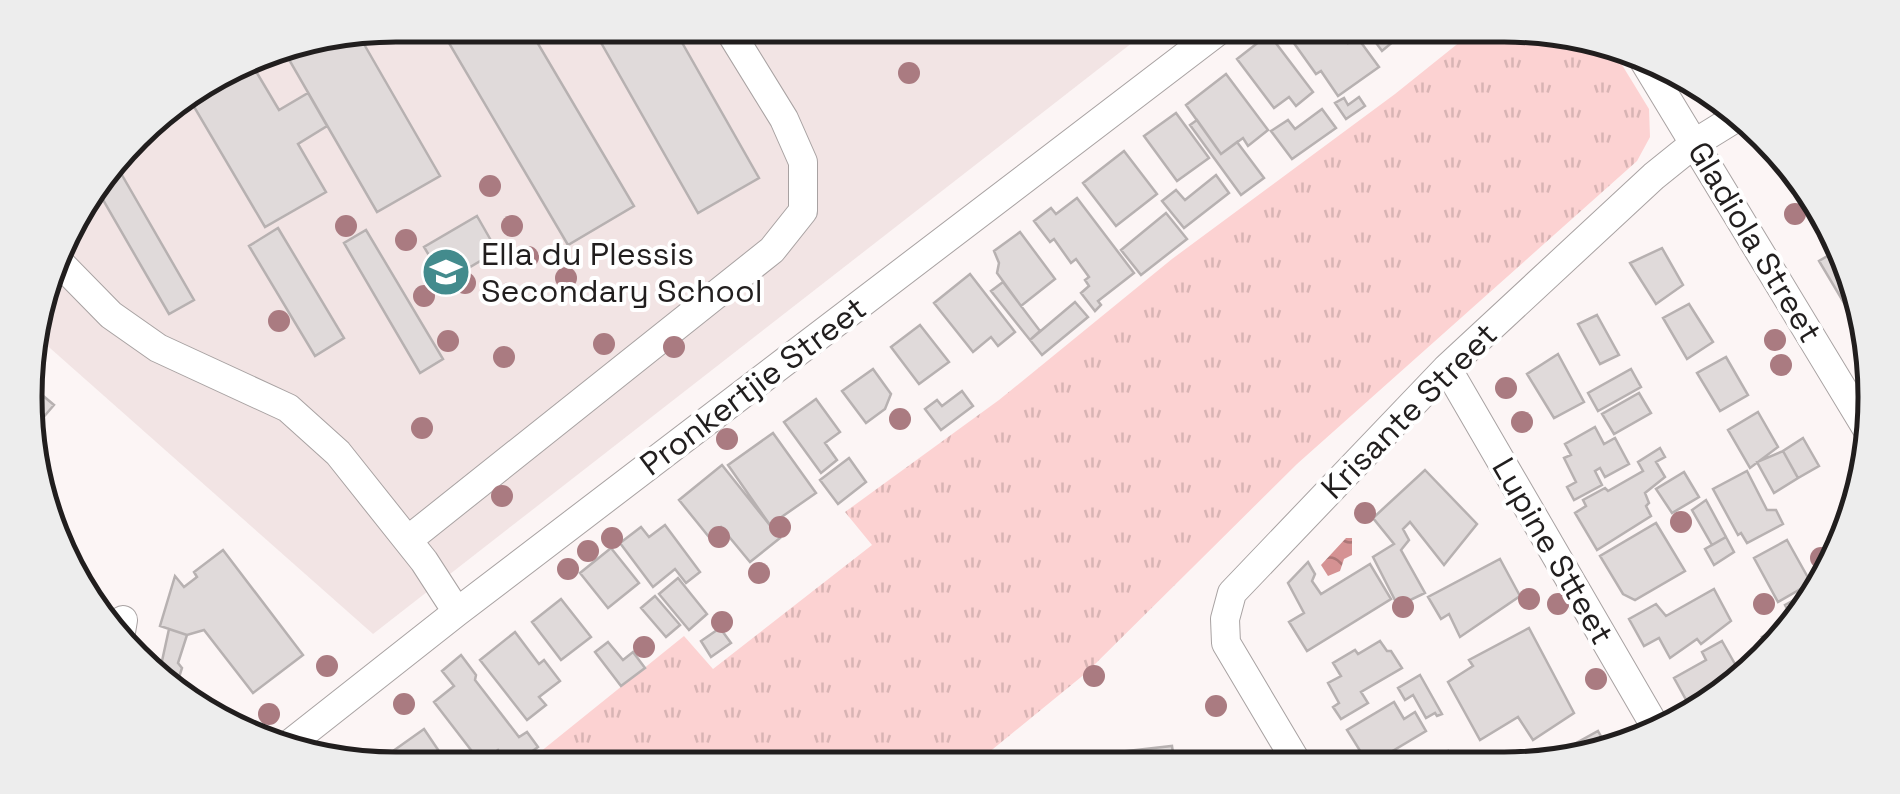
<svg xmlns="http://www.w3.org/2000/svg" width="1900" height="794" viewBox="0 0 1900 794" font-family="'Space Grotesk',sans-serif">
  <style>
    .built { fill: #f2e4e4 }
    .grass { fill: url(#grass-tufts) }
    .water { fill: url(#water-waves) }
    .building { fill: #e0dada; stroke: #b7b1b1; stroke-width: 2.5 }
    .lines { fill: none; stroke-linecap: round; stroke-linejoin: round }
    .minor-casing { stroke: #a8a2a2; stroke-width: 30 }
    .minor { stroke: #fff; stroke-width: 28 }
    .tree { fill: #aa7b81 }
    .labels { text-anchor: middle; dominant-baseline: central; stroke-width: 8; stroke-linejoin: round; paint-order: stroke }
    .street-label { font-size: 32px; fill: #211e1e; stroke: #fff }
    .poi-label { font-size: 32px; fill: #211e1e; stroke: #fff; text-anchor: start }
    .rim { fill: none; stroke: #211e1e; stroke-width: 5 }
  </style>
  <defs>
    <pattern id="grass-tufts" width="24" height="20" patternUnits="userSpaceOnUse" patternTransform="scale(2.5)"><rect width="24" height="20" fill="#fcd2d2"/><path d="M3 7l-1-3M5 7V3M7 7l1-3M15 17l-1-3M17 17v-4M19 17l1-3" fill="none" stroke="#d8b4b4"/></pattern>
    <pattern id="water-waves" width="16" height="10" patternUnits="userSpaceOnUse" patternTransform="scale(2.5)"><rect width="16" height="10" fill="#d59293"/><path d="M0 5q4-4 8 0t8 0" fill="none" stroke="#ac7777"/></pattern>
  </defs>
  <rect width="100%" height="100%" fill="#fcf5f5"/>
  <path class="built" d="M 397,25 L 1155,25 L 373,634 L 33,333 L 75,212 L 152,117 L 277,45 Z"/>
  <path class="grass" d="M 1481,25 L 1503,25 L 1608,42 L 1649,109 L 1650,137 L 1637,161 L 1297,464 L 1086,673 L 971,767 L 519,769 L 684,636 L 713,669 L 872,545 L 845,512 L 999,400 L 1172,259 L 1395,94 Z"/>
  <path class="water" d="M 1346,538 L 1352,538 L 1352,555 L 1344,559 L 1340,571 L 1328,576 L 1321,565 Z"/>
  <path class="building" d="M 468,25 L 527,25 L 634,206 L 568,245 L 446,38 Z
    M 591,25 L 672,25 L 759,178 L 698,213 Z
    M 1310,25 L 1336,25 L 1348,43 L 1357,37 L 1379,67 L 1338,96 L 1321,71 L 1316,74 L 1291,39 Z
    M 1363,25 L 1388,25 L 1385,27 L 1395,40 L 1382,51 Z
    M 357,32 L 440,176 L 377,212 L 280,44 Z
    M 1269,34 L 1313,92 L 1296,106 L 1289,97 L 1274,108 L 1237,59 Z
    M 251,63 L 279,110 L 308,93 L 327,126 L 298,144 L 326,192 L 265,227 L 190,100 Z
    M 1226,74 L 1268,130 L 1248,146 L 1243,138 L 1221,154 L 1186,105 Z
    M 1359,97 L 1365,106 L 1346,119 L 1335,103 L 1344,98 L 1348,105 Z
    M 1322,109 L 1336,128 L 1292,159 L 1271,131 L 1288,120 L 1295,129 Z
    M 1176,113 L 1209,158 L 1177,181 L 1144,136 Z
    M 1197,120 L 1221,154 L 1237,142 L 1264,178 L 1241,195 L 1190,125 Z
    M 1124,151 L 1157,194 L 1116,226 L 1083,183 Z
    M 115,163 L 194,300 L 169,314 L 95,186 Z
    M 1216,175 L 1229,193 L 1184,228 L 1162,201 L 1176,190 L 1185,200 Z
    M 1077,198 L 1134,273 L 1098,301 L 1101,305 L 1095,311 L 1081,293 L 1089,286 L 1085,280 L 1089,277 L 1076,259 L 1071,263 L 1054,239 L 1050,242 L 1034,221 L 1051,208 L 1056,214 Z
    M 1166,213 L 1187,239 L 1141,275 L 1121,250 Z
    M 477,216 L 497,251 L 445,282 L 424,247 Z
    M 278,228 L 344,338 L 315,356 L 249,246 Z
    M 366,230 L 443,359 L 420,373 L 344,243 Z
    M 1020,232 L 1055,279 L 1021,306 L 997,273 L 999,263 L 994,251 Z
    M 1662,248 L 1683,285 L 1656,304 L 1630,263 Z
    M 1841,248 L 1857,309 L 1850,313 L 1819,261 Z
    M 970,274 L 1015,332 L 998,346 L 991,337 L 973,352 L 934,303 Z
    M 1003,282 L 1040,331 L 1030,340 L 991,291 Z
    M 1075,302 L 1088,317 L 1042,355 L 1030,340 Z
    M 1689,304 L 1713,342 L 1687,359 L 1663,318 Z
    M 1597,315 L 1619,355 L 1600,364 L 1578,324 Z
    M 920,325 L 949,362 L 919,384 L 891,347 Z
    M 1558,354 L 1584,402 L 1554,418 L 1527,374 Z
    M 1726,357 L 1748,395 L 1720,411 L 1697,373 Z
    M 873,369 L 891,394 L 885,409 L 866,423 L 842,391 Z
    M 1631,369 L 1641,387 L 1598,411 L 1588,393 Z
    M 29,384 L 54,405 L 35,427 L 31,423 Z
    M 962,391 L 973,406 L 941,430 L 925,409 L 937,400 L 942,406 Z
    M 1639,393 L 1651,413 L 1614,434 L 1602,414 Z
    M 816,399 L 840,432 L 825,443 L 837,460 L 821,473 L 784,422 Z
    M 1758,412 L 1778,447 L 1750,468 L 1728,430 Z
    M 1595,427 L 1604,444 L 1615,438 L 1629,464 L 1605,477 L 1600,468 L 1595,471 L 1602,485 L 1574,500 L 1567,487 L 1576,482 L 1564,458 L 1571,455 L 1565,444 Z
    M 773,433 L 816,493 L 770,525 L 728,465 Z
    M 1803,438 L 1819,466 L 1798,478 L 1783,451 Z
    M 1660,448 L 1665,457 L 1656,462 L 1665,477 L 1645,493 L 1649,503 L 1646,506 L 1651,516 L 1597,550 L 1575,513 L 1586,506 L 1583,500 L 1605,488 L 1608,491 L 1643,471 L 1638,462 Z
    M 1783,451 L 1798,478 L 1774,493 L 1757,462 Z
    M 849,458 L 866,482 L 838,504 L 820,480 Z
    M 722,465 L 780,538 L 750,562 L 721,527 L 709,537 L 679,500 Z
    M 1425,470 L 1477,524 L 1444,565 L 1410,522 L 1403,529 L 1409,540 L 1401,550 L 1425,593 L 1398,606 L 1373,557 L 1394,544 L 1373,518 Z
    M 1747,471 L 1767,510 L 1776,510 L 1783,524 L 1747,543 L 1741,533 L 1738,535 L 1713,489 Z
    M 1684,472 L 1699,497 L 1672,513 L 1656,489 Z
    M 1706,500 L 1726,537 L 1712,545 L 1692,510 Z
    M 1656,523 L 1685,571 L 1635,600 L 1623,594 L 1600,556 Z
    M 665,525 L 700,572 L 686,583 L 675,569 L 653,587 L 620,543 L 641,527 L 649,537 Z
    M 1726,537 L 1734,552 L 1714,565 L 1705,549 Z
    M 1787,540 L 1811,583 L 1778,602 L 1754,558 Z
    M 611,548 L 639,583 L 608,608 L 580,573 Z
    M 223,550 L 303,655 L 253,693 L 204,630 L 187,635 L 160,626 L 175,576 L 184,587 L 197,577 L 194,572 Z
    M 1500,559 L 1520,596 L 1460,637 L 1449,614 L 1441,619 L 1428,597 Z
    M 1308,562 L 1315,574 L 1312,581 L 1321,594 L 1370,564 L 1391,599 L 1307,651 L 1289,622 L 1304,613 L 1288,583 Z
    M 678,578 L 707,614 L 689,630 L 659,594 Z
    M 1714,589 L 1731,621 L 1701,644 L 1697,639 L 1670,658 L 1659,638 L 1644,646 L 1629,619 L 1656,604 L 1666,616 Z
    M 1809,592 L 1814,600 L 1795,624 L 1785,605 Z
    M 655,596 L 680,625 L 666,637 L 641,608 Z
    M 561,599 L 591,637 L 561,660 L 532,622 Z
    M 720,628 L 731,643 L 711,657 L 701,641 Z
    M 1529,628 L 1574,713 L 1533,740 L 1518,717 L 1480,740 L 1448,682 L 1473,666 L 1469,660 Z
    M 169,629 L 187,635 L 178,663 L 182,668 L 174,693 L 154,675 L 158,661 L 162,661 Z
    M 515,632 L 539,664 L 544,660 L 560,681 L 539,697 L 546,705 L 527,720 L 480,660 Z
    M 1771,632 L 1777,643 L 1763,660 L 1760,652 L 1768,645 L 1762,637 Z
    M 1380,641 L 1387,651 L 1391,651 L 1402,668 L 1361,692 L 1368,703 L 1341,719 L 1333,707 L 1339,703 L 1328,683 L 1341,676 L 1333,663 L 1355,650 L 1358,654 Z
    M 1722,641 L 1744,680 L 1698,711 L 1694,704 L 1690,707 L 1674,678 L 1706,660 L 1702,652 Z
    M 608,642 L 623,660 L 633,652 L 645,668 L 621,686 L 595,652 Z
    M 461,655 L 476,675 L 475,680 L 519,737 L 527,732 L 538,747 L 511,767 L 498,750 L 481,763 L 434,702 L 454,686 L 442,671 Z
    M 1420,675 L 1442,714 L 1437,716 L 1435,713 L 1426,718 L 1413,695 L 1405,700 L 1398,688 Z
    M 1394,702 L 1404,719 L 1415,712 L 1426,731 L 1369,765 L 1347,730 Z
    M 424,729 L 451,769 L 405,769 L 393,751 Z
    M 1598,731 L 1608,749 L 1552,766 L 1545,766 L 1542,762 Z
    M 1172,746 L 1175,767 L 1057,767 L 1056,759 Z
    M 1448,751 L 1456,766 L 1405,766 L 1422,757 L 1426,763 Z"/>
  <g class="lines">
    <g class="minor-casing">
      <path id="minor" d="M 1641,56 L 1867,429
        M 58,261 L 111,315 L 158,348 L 288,408 L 338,453 L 424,561 L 457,612
        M 1447,368 L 1659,733
        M 408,540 L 772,250 L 803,211 L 803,162 L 784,119 L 726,25
        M 120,638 L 123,620
        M 282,750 L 457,612 L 1226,25
        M 1299,766 L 1226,643 L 1225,619 L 1232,593 L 1447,368 L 1654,176 L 1695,143 L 1742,114"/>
    </g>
    <use href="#minor" class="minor"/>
  </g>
  <g class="tree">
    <circle cx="909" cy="73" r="11"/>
    <circle cx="490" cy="186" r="11"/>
    <circle cx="1795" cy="214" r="11"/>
    <circle cx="346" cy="226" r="11"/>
    <circle cx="512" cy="226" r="11"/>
    <circle cx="406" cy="240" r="11"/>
    <circle cx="528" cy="257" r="11"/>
    <circle cx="566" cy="278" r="11"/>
    <circle cx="465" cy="283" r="11"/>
    <circle cx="510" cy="293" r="11"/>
    <circle cx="424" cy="296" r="11"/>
    <circle cx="279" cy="321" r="11"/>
    <circle cx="1775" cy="340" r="11"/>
    <circle cx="448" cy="341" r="11"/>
    <circle cx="604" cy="344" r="11"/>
    <circle cx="674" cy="347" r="11"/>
    <circle cx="504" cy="357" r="11"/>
    <circle cx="1781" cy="365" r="11"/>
    <circle cx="1506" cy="388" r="11"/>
    <circle cx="900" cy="419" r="11"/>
    <circle cx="1522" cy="422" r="11"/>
    <circle cx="422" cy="428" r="11"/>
    <circle cx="727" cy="439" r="11"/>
    <circle cx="502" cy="496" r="11"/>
    <circle cx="1365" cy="513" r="11"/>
    <circle cx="1681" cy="522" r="11"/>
    <circle cx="780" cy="527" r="11"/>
    <circle cx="719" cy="537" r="11"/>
    <circle cx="612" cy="538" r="11"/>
    <circle cx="588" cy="551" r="11"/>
    <circle cx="1821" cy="558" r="11"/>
    <circle cx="568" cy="569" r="11"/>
    <circle cx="759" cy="573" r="11"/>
    <circle cx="1529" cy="599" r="11"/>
    <circle cx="1558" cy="604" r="11"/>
    <circle cx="1764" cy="604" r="11"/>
    <circle cx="1403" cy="607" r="11"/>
    <circle cx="722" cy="622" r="11"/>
    <circle cx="644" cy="647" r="11"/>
    <circle cx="327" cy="666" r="11"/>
    <circle cx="1094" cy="676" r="11"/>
    <circle cx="1596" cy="679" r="11"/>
    <circle cx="404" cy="704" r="11"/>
    <circle cx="1216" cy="706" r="11"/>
    <circle cx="269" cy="714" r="11"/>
  </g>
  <defs>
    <g id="school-disc" transform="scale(2.5)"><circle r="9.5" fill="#438b8d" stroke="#fff"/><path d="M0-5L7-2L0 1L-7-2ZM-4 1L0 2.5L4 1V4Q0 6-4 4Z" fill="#fff"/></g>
  </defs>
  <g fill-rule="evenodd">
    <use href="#school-disc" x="446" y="272"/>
  </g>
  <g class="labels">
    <g class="street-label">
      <text transform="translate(1755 242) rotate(59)">Gladiola Street</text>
      <text transform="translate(753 386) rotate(-37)">Pronkertjie Street</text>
      <text transform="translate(1409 411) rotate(-45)">Krisante Street</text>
      <text transform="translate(1553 551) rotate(60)">Lupine Stteet</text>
    </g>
    <g class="poi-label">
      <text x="481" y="254">Ella du Plessis<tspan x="481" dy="37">Secondary School</tspan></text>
    </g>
  </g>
  <path d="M0 0H1900V794H0ZM396 42H1504A354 354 0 0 1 1858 396V398A354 354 0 0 1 1504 752H396A354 354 0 0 1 42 398V396A354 354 0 0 1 396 42Z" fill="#ededed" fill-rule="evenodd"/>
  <path class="rim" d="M396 42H1504A354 354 0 0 1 1858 396V398A354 354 0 0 1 1504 752H396A354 354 0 0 1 42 398V396A354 354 0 0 1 396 42Z"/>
</svg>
